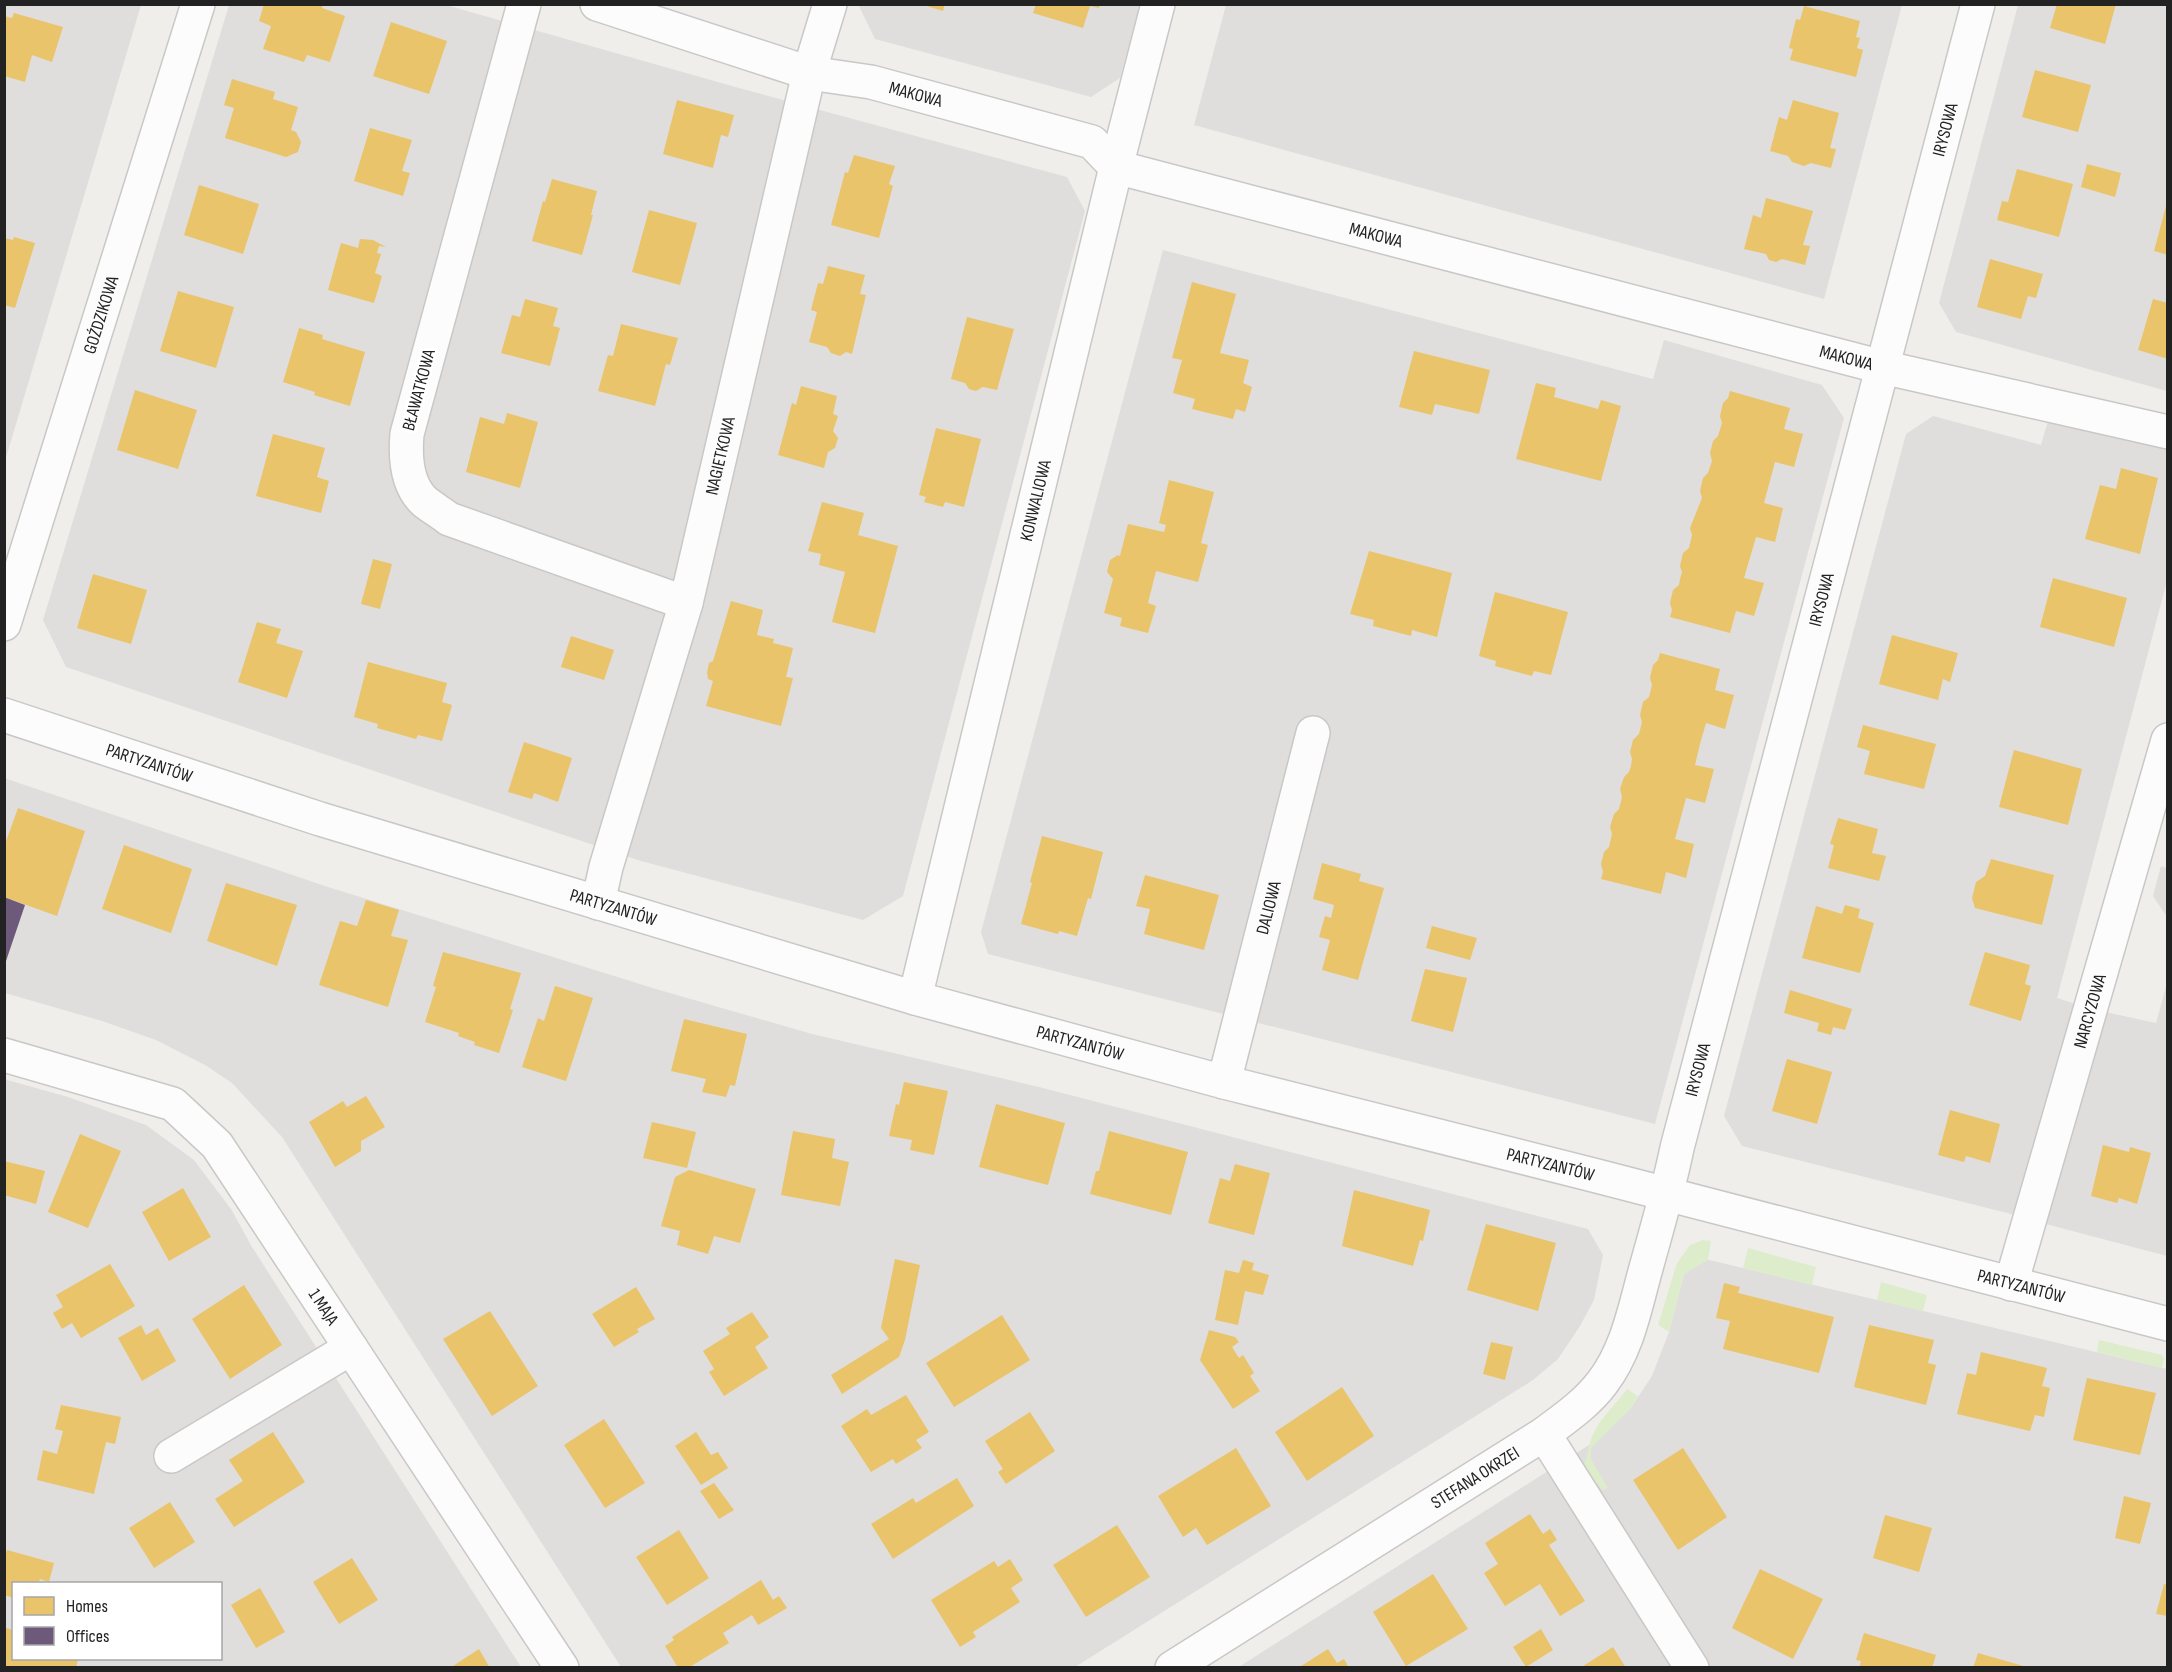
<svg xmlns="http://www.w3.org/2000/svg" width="2172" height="1672" viewBox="0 0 2172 1672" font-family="'Sofia Sans Condensed',sans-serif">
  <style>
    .residential { fill: #dfdedc; fill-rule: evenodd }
    .grass { fill: #ddeccb }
    .homes { fill: #e9c46a }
    .offices { fill: #6d597a }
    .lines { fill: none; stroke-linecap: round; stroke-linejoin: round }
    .minor-casing { stroke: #c9c8c7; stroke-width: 36 }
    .minor { stroke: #fdfcfc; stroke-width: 33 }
    .labels { text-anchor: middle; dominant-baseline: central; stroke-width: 6; stroke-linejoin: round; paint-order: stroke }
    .street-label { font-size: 18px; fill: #222; stroke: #fff }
  </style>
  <rect width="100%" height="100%" fill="#f0eeeb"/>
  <path class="residential" d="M 858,4 L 1140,5 L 1120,78 L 1091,97 L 875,39 Z
    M 5,5 L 141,5 L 5,461 Z
    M 229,5 L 446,5 L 739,88 L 1067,177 L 1085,211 L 903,896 L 863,920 L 641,861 L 66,667 L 43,620 Z
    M 1226,5 L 1902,5 L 1824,299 L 1194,125 Z
    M 2018,5 L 2167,5 L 2167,391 L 1956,332 L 1939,303 Z
    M 1163,250 L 1653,379 L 1664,340 L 1822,385 L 1844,418 L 1655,1124 L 988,954 L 981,932 Z
    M 2050,414 L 2167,447 L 2167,581 L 2057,998 L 2076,1004 L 2019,1216 L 1742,1146 L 1724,1116 L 1906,434 L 1933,416 L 2041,445 Z
    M 4,778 L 328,887 L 656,989 L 812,1034 L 1039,1087 L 1588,1229 L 1603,1255 L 1594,1300 L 1580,1326 L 1558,1359 L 1533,1380 L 1075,1667 L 621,1667 L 282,1137 L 232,1083 L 205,1065 L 156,1040 L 102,1021 L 5,993 Z
    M 2161,866 L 2167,868 L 2167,917 L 2153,896 Z
    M 2167,983 L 2167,1256 L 2042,1223 L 2096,1010 L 2156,1023 Z
    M 4,1079 L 68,1097 L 146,1125 L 194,1160 L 231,1209 L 252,1247 L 521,1667 L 5,1667 ZM 14,1584 L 220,1584 L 220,1658 L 14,1658 Z
    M 1705,1259 L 2167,1369 L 2167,1667 L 1237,1668 L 1600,1438 L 1630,1409 L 1652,1376 L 1669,1332 L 1684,1274 Z"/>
  <path class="grass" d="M 1703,1240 L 1711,1241 L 1708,1260 L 1684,1274 L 1669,1332 L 1658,1325 L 1677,1263 L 1690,1245 Z
    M 1748,1248 L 1816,1267 L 1812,1285 L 1743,1268 Z
    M 1881,1282 L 1927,1295 L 1923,1311 L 1877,1300 Z
    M 2099,1340 L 2162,1355 L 2164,1359 L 2162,1368 L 2097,1352 Z
    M 1627,1389 L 1638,1396 L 1630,1409 L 1591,1448 L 1591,1459 L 1608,1488 L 1603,1490 L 1592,1478 L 1584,1464 C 1589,1455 1588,1443 1594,1432 C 1602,1416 1617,1403 1627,1389 Z"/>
  <path class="homes" d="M 264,4 L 323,4 L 322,8 L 345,16 L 330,62 L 307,55 L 304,62 L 263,49 L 271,26 L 259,21 Z
    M 920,4 L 945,4 L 943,11 Z
    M 1036,4 L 1100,4 L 1099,8 L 1090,6 L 1083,28 L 1033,13 Z
    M 2057,4 L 2116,4 L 2105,44 L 2050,28 Z
    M 1804,6 L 1860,21 L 1856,37 L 1860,38 L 1857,48 L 1863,50 L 1856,77 L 1790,60 L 1793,49 L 1789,48 L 1796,19 L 1800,20 Z
    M 14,13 L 63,27 L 52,62 L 32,55 L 25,82 L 4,76 L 4,16 L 12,18 Z
    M 391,22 L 447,41 L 429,94 L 373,76 Z
    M 2035,70 L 2091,85 L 2078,132 L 2022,117 Z
    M 232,79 L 275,92 L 273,99 L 298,107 L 291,130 L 296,132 L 301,142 L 298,152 L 286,157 L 225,138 L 234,108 L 224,105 Z
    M 677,100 L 734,115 L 728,137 L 721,135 L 713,168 L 663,154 Z
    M 1793,100 L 1839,113 L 1830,148 L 1836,149 L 1831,168 L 1811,163 L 1804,166 L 1792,162 L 1788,156 L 1770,151 L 1779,117 L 1787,120 Z
    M 370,128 L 412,140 L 402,171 L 410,173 L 403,196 L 354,181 Z
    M 854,155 L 895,166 L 889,184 L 893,186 L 879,238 L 831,225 L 845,172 L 848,173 Z
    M 2087,164 L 2121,173 L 2115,197 L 2081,187 Z
    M 2017,169 L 2073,184 L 2059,237 L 1997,220 L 2002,201 L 2008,202 Z
    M 552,179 L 597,191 L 591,215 L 593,215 L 582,255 L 532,241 L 543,201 L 545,202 Z
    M 199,185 L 259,204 L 243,254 L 184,235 Z
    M 1766,198 L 1813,211 L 1803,245 L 1810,246 L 1805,265 L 1782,259 L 1776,262 L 1769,260 L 1766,254 L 1744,249 L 1753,215 L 1761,218 Z
    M 2166,206 L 2168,207 L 2168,255 L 2154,251 Z
    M 649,210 L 697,223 L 680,285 L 632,272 Z
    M 14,237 L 35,243 L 15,308 L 4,305 L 4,238 L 13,240 Z
    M 360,239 L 373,240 L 386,247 L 379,246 L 377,253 L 381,254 L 375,273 L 382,276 L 374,303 L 328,290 L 341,243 L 358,248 Z
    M 1990,259 L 2043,274 L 2036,298 L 2028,296 L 2021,319 L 1977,307 Z
    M 828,266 L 865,275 L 860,294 L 866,295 L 852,354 L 846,352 L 840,356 L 831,353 L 827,347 L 809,342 L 817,312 L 811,310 L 818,283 L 823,284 Z
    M 1192,282 L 1236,294 L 1220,353 L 1249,360 L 1243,383 L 1252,387 L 1245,412 L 1236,409 L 1233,419 L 1192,409 L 1195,399 L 1173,393 L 1182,360 L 1172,358 Z
    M 178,291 L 234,307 L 216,368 L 160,351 Z
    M 525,299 L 558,308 L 553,326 L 560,328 L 550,366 L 501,353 L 512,315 L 520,317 Z
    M 2153,299 L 2168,303 L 2168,359 L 2138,350 Z
    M 967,317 L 1014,329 L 997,390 L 983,387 L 976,391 L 969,389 L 965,383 L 951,379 Z
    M 621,324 L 678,338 L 670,365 L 666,364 L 655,406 L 598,391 L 608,355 L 613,356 Z
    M 299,328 L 323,335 L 322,339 L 365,352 L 350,406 L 314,395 L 315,392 L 283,382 Z
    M 1414,351 L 1490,370 L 1479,414 L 1435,404 L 1432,415 L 1399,407 Z
    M 1536,383 L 1556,388 L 1554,397 L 1598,409 L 1601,400 L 1621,406 L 1601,481 L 1516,459 Z
    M 801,386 L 837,396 L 833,414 L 838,416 L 833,431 L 838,438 L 835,448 L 828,452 L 824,468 L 778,455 L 792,403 L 796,405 Z
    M 135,390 L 197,410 L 178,469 L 117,450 Z
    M 1730,391 L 1790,408 L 1784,429 L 1803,434 L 1794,467 L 1775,462 L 1764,503 L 1783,508 L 1775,542 L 1756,537 L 1744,578 L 1764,583 L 1754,616 L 1736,611 L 1730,633 L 1670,617 L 1672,610 L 1670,603 L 1673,590 L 1679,585 L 1680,579 L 1682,572 L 1680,566 L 1683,553 L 1689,548 L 1692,535 L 1690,528 L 1702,498 L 1700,491 L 1703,478 L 1708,473 L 1712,461 L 1710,453 L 1713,441 L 1718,436 L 1722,423 L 1720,416 L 1723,403 L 1728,398 Z
    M 507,413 L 538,422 L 520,488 L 466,472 L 480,417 L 504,424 Z
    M 936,428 L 981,439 L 964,507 L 945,502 L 943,507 L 924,502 L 926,497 L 919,495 Z
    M 273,434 L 325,448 L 317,477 L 329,481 L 321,513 L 256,496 Z
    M 2121,468 L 2158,478 L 2140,554 L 2085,539 L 2100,485 L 2116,489 Z
    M 1169,480 L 1214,492 L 1201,543 L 1208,545 L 1198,582 L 1156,571 L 1148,603 L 1156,606 L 1148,633 L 1120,626 L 1122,618 L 1104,613 L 1113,579 L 1107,572 L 1110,560 L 1118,555 L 1120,556 L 1128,524 L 1164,532 L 1166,525 L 1159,523 Z
    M 822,502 L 864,513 L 858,535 L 898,546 L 875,633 L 832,622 L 845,572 L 819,565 L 821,554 L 808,551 Z
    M 1369,551 L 1452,573 L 1437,637 L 1412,630 L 1411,636 L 1373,626 L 1374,620 L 1350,614 Z
    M 373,559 L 392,564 L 380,609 L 361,604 Z
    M 93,574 L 147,590 L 131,644 L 77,628 Z
    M 2053,578 L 2127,598 L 2114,647 L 2040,627 Z
    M 1495,592 L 1568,612 L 1551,675 L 1534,671 L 1532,676 L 1495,666 L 1496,661 L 1479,656 Z
    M 731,601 L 763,610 L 757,635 L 774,639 L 773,643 L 793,648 L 786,677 L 793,678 L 781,726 L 706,706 L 713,681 L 708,679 L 707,673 L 709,663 L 713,661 Z
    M 257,622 L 281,629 L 276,643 L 303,651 L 287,698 L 238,682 Z
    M 1892,635 L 1958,653 L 1950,682 L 1943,679 L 1938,700 L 1879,684 Z
    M 571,636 L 614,650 L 604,680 L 561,667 Z
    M 1660,653 L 1720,669 L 1715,690 L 1734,695 L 1725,729 L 1706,723 L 1700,744 L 1695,765 L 1714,769 L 1705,803 L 1686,798 L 1675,839 L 1694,844 L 1686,878 L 1666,872 L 1661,894 L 1601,879 L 1603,872 L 1601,864 L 1604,852 L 1609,847 L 1612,834 L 1610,827 L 1614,814 L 1619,809 L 1622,797 L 1620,789 L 1624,777 L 1629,772 L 1631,766 L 1632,759 L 1630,752 L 1633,740 L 1639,734 L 1642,722 L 1640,715 L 1643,702 L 1649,697 L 1652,685 L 1650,678 L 1653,665 L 1658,660 Z
    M 368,662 L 447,683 L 442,702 L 452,705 L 442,741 L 418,735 L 416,739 L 377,728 L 378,724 L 354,717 Z
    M 1863,725 L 1936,744 L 1924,789 L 1864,774 L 1870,751 L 1857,747 Z
    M 524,742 L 572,758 L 558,802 L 534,793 L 532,799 L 508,792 Z
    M 2014,750 L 2082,769 L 2068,825 L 1999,807 Z
    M 18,808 L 85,831 L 57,916 L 4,897 L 4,847 Z
    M 1838,818 L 1878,829 L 1872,853 L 1886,856 L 1879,881 L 1828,868 L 1834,845 L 1830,844 Z
    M 1042,836 L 1103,852 L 1091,899 L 1088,898 L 1077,936 L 1059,931 L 1058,934 L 1021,924 L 1032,883 L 1030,882 Z
    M 124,845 L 192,869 L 171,933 L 102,909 Z
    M 1991,859 L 2054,875 L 2042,925 L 1975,908 L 1972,898 L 1976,882 L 1985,876 Z
    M 1322,863 L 1361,874 L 1359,881 L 1384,888 L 1358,980 L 1322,970 L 1330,940 L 1319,937 L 1325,916 L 1331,918 L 1334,905 L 1313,899 Z
    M 1145,875 L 1219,895 L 1204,950 L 1144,934 L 1150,909 L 1136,906 Z
    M 226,883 L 297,905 L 277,966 L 207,941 Z
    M 366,900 L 399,910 L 391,936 L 408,940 L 388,1007 L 319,985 L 340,921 L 357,926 Z
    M 1845,905 L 1860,909 L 1858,918 L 1874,923 L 1860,973 L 1802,958 L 1816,906 L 1842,914 Z
    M 1432,926 L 1477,938 L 1470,960 L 1426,948 Z
    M 443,952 L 521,973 L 510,1009 L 513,1010 L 499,1053 L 474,1045 L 475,1042 L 458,1036 L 459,1033 L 425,1022 L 436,987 L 433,986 Z
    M 1985,952 L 2030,965 L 2025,984 L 2031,986 L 2021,1021 L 1969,1005 Z
    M 1425,969 L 1467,978 L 1453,1032 L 1411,1021 Z
    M 555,986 L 593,998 L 566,1081 L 522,1067 L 538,1018 L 544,1021 Z
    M 1790,990 L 1852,1009 L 1845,1030 L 1833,1027 L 1831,1035 L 1817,1031 L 1819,1023 L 1784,1013 Z
    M 684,1019 L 747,1034 L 735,1086 L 730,1085 L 726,1097 L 702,1092 L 706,1079 L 671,1071 Z
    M 1787,1059 L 1832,1072 L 1817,1124 L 1772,1111 Z
    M 904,1082 L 948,1091 L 934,1155 L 910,1150 L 912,1140 L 889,1136 L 896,1104 L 899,1105 Z
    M 366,1096 L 385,1127 L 361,1141 L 361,1151 L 335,1167 L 309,1122 L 343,1101 L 347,1107 Z
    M 996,1104 L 1065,1123 L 1048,1185 L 979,1167 Z
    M 1950,1110 L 2000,1124 L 1990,1163 L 1966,1156 L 1964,1162 L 1938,1155 Z
    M 652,1122 L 696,1132 L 687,1168 L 643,1158 Z
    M 793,1131 L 835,1139 L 832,1158 L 849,1162 L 840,1206 L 781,1195 Z
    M 1109,1131 L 1188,1152 L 1171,1215 L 1090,1194 L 1096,1171 L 1099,1171 Z
    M 80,1134 L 121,1151 L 88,1228 L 48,1212 Z
    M 2103,1145 L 2129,1152 L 2130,1147 L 2151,1153 L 2137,1204 L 2119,1198 L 2117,1203 L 2091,1196 Z
    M 4,1161 L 45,1171 L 36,1204 L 4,1195 Z
    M 1235,1164 L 1270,1173 L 1254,1235 L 1208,1223 L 1220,1178 L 1230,1181 Z
    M 689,1170 L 756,1189 L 740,1243 L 714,1236 L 708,1254 L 677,1245 L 680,1231 L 661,1226 L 675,1177 Z
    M 183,1188 L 211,1237 L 169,1261 L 142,1212 Z
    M 1354,1190 L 1430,1210 L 1423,1241 L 1420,1240 L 1413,1266 L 1342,1246 Z
    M 1486,1224 L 1556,1243 L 1538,1311 L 1467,1290 Z
    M 895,1259 L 920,1265 L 905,1340 L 899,1357 L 842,1394 L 831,1375 L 889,1339 L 881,1328 Z
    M 1243,1260 L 1254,1263 L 1252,1270 L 1269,1275 L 1263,1295 L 1245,1291 L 1238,1325 L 1215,1320 L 1225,1270 L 1239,1273 Z
    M 110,1264 L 135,1306 L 81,1338 L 72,1323 L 62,1329 L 53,1313 L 63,1307 L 56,1295 Z
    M 1724,1283 L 1740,1287 L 1738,1293 L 1834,1317 L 1819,1373 L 1723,1349 L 1730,1321 L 1716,1318 Z
    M 244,1285 L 282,1345 L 230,1379 L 192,1319 Z
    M 636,1287 L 655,1319 L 637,1329 L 639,1332 L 614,1347 L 592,1314 Z
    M 490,1311 L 538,1386 L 492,1416 L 443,1339 Z
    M 752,1312 L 769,1337 L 755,1347 L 768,1368 L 724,1396 L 709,1372 L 714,1369 L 703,1351 L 730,1334 L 726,1328 Z
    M 1002,1315 L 1030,1360 L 954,1407 L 926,1363 Z
    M 141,1325 L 146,1335 L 158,1328 L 176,1361 L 142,1381 L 118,1338 Z
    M 1869,1325 L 1934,1340 L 1928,1363 L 1936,1365 L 1926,1405 L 1854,1387 Z
    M 1209,1330 L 1235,1337 L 1239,1342 L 1232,1347 L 1239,1358 L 1243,1355 L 1254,1373 L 1250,1376 L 1260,1391 L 1233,1409 L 1200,1360 Z
    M 1491,1342 L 1513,1347 L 1505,1380 L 1483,1374 Z
    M 1981,1352 L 2047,1368 L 2042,1386 L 2050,1388 L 2044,1417 L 2035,1415 L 2030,1431 L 1957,1414 L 1967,1373 L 1976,1375 Z
    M 2087,1378 L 2156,1393 L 2140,1455 L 2073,1440 Z
    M 1342,1387 L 1374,1436 L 1307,1481 L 1275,1432 Z
    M 906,1395 L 929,1432 L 916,1440 L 922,1448 L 896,1464 L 893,1459 L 871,1472 L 841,1426 L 867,1409 L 871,1415 Z
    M 61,1405 L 121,1417 L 115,1444 L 106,1442 L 94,1494 L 37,1480 L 43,1450 L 57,1454 L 63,1431 L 55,1429 Z
    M 1030,1412 L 1055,1451 L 1006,1484 L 998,1472 L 1003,1469 L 985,1441 Z
    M 604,1419 L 645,1483 L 605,1508 L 564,1445 Z
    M 273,1432 L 305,1482 L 234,1527 L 215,1499 L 243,1481 L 229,1460 Z
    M 696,1432 L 711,1455 L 718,1452 L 728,1468 L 701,1485 L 675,1446 Z
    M 1236,1448 L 1271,1506 L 1207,1545 L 1196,1528 L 1183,1537 L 1158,1496 Z
    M 1683,1448 L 1727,1517 L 1678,1550 L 1633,1480 Z
    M 957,1478 L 974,1506 L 893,1559 L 871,1524 L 913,1498 L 916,1503 Z
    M 714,1483 L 734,1510 L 719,1519 L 700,1491 Z
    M 2124,1496 L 2151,1503 L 2140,1544 L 2115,1538 Z
    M 170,1502 L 195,1542 L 154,1568 L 129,1528 Z
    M 1530,1514 L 1543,1534 L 1550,1529 L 1557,1540 L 1549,1545 L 1585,1601 L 1560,1616 L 1540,1584 L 1505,1606 L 1484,1573 L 1498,1564 L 1485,1543 Z
    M 1885,1515 L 1932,1528 L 1919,1572 L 1873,1558 Z
    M 1117,1525 L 1150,1577 L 1086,1617 L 1053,1565 Z
    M 679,1530 L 709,1578 L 667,1605 L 636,1557 Z
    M 7,1550 L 54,1563 L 49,1582 L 40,1579 L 38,1584 L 14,1584 L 14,1598 L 4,1595 L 4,1560 Z
    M 352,1558 L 378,1600 L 339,1624 L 313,1582 Z
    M 1010,1559 L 1023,1580 L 1011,1588 L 1020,1602 L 973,1632 L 976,1637 L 960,1647 L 931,1600 L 994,1561 L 998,1567 Z
    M 1760,1569 L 1823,1599 L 1793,1659 L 1732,1628 Z
    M 1433,1574 L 1468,1629 L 1406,1666 L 1373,1612 Z
    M 761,1580 L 773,1600 L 779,1596 L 787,1608 L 758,1625 L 752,1615 L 723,1633 L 729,1643 L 688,1668 L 678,1668 L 665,1646 L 674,1640 L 672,1637 Z
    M 2164,1584 L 2168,1585 L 2168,1616 L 2156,1614 Z
    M 260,1588 L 285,1632 L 256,1648 L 231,1605 Z
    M 6,1628 L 14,1630 L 14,1659 L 78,1659 L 76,1668 L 4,1668 L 4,1634 Z
    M 1541,1629 L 1553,1650 L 1526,1667 L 1513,1647 Z
    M 1864,1633 L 1936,1655 L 1932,1668 L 1859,1668 L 1861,1661 L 1856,1660 Z
    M 1613,1647 L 1626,1668 L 1580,1668 Z
    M 479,1649 L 490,1668 L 450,1668 Z
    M 1328,1649 L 1337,1663 L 1344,1659 L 1349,1668 L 1298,1668 Z
    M 1978,1653 L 2027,1667 L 2026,1668 L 1973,1668 Z"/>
  <path class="offices" d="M 4,897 L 25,905 L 5,964 L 4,964 Z"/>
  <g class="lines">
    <g class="minor-casing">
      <g id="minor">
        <path d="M 524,4 L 407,434 C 405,457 406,485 425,502 C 433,508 441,513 449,519 L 686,603"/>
        <path id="s1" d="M 597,4 L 809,73 L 871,82 L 1092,142 L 1116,167 L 1882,367 L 2168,432"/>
        <path id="s2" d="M 4,624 L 198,4"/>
        <path id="s3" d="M 4,715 L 320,819 L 915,998 L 1224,1082 L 1597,1176 L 2168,1324"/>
        <path id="s4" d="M 598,903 L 606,867 L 686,603 L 809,73 L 830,4"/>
        <path id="s5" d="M 915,998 L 1116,167 L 1158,4"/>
        <path id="s6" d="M 4,1055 L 173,1104 L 217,1145 L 562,1668"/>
        <path id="s7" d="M 1224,1082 L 1313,733"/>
        <path id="s8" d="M 2011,1284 L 2168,740"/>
        <path d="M 1544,1434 L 1692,1668"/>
        <path d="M 171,1456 L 351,1348"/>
        <path id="s9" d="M 1172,1668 L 1544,1434 C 1565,1418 1586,1404 1602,1383 C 1628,1349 1635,1307 1646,1268 C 1657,1228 1669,1188 1677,1148 L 1978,4"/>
      </g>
    </g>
    <use href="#minor" class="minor"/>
  </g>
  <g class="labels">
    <g class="street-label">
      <text stroke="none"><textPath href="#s1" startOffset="332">MAKOWA</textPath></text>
      <text stroke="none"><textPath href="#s9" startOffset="1818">IRYSOWA</textPath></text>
      <text stroke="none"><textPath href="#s1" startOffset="818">MAKOWA</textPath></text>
      <text stroke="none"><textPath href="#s2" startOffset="324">GOŹDZIKOWA</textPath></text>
      <text stroke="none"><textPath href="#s1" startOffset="1304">MAKOWA</textPath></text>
      <text transform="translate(419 390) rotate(-75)">BŁAWATKOWA</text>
      <text stroke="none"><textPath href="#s4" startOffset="464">NAGIETKOWA</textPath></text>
      <text stroke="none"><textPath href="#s5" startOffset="512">KONWALIOWA</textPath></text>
      <text stroke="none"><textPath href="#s9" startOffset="1332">IRYSOWA</textPath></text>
      <text stroke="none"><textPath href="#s3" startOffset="153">PARTYZANTÓW</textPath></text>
      <text stroke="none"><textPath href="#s7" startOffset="180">DALIOWA</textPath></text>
      <text stroke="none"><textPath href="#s3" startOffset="639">PARTYZANTÓW</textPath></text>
      <text stroke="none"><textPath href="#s8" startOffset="284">NARCYZOWA</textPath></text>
      <text stroke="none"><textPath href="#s3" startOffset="1125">PARTYZANTÓW</textPath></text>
      <text stroke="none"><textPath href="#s9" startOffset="846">IRYSOWA</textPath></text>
      <text stroke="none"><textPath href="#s3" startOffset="1611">PARTYZANTÓW</textPath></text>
      <text stroke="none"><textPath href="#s3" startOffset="2097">PARTYZANTÓW</textPath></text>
      <text stroke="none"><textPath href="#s6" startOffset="430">1 MAJA</textPath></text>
      <text stroke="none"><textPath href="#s9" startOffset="358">STEFANA OKRZEI</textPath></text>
    </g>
  </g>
  <rect width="2172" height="1672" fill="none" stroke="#222222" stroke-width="12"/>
  <rect x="12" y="1582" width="210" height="78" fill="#ffffff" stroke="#a7a7a7" stroke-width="1.5"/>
  <rect x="24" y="1597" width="30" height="18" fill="#e9c46a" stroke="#a7a7a7" stroke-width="1.5"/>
  <text x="66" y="1612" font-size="18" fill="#222222">Homes</text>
  <rect x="24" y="1627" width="30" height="18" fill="#6d597a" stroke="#a7a7a7" stroke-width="1.5"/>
  <text x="66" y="1642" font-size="18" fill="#222222">Offices</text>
</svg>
